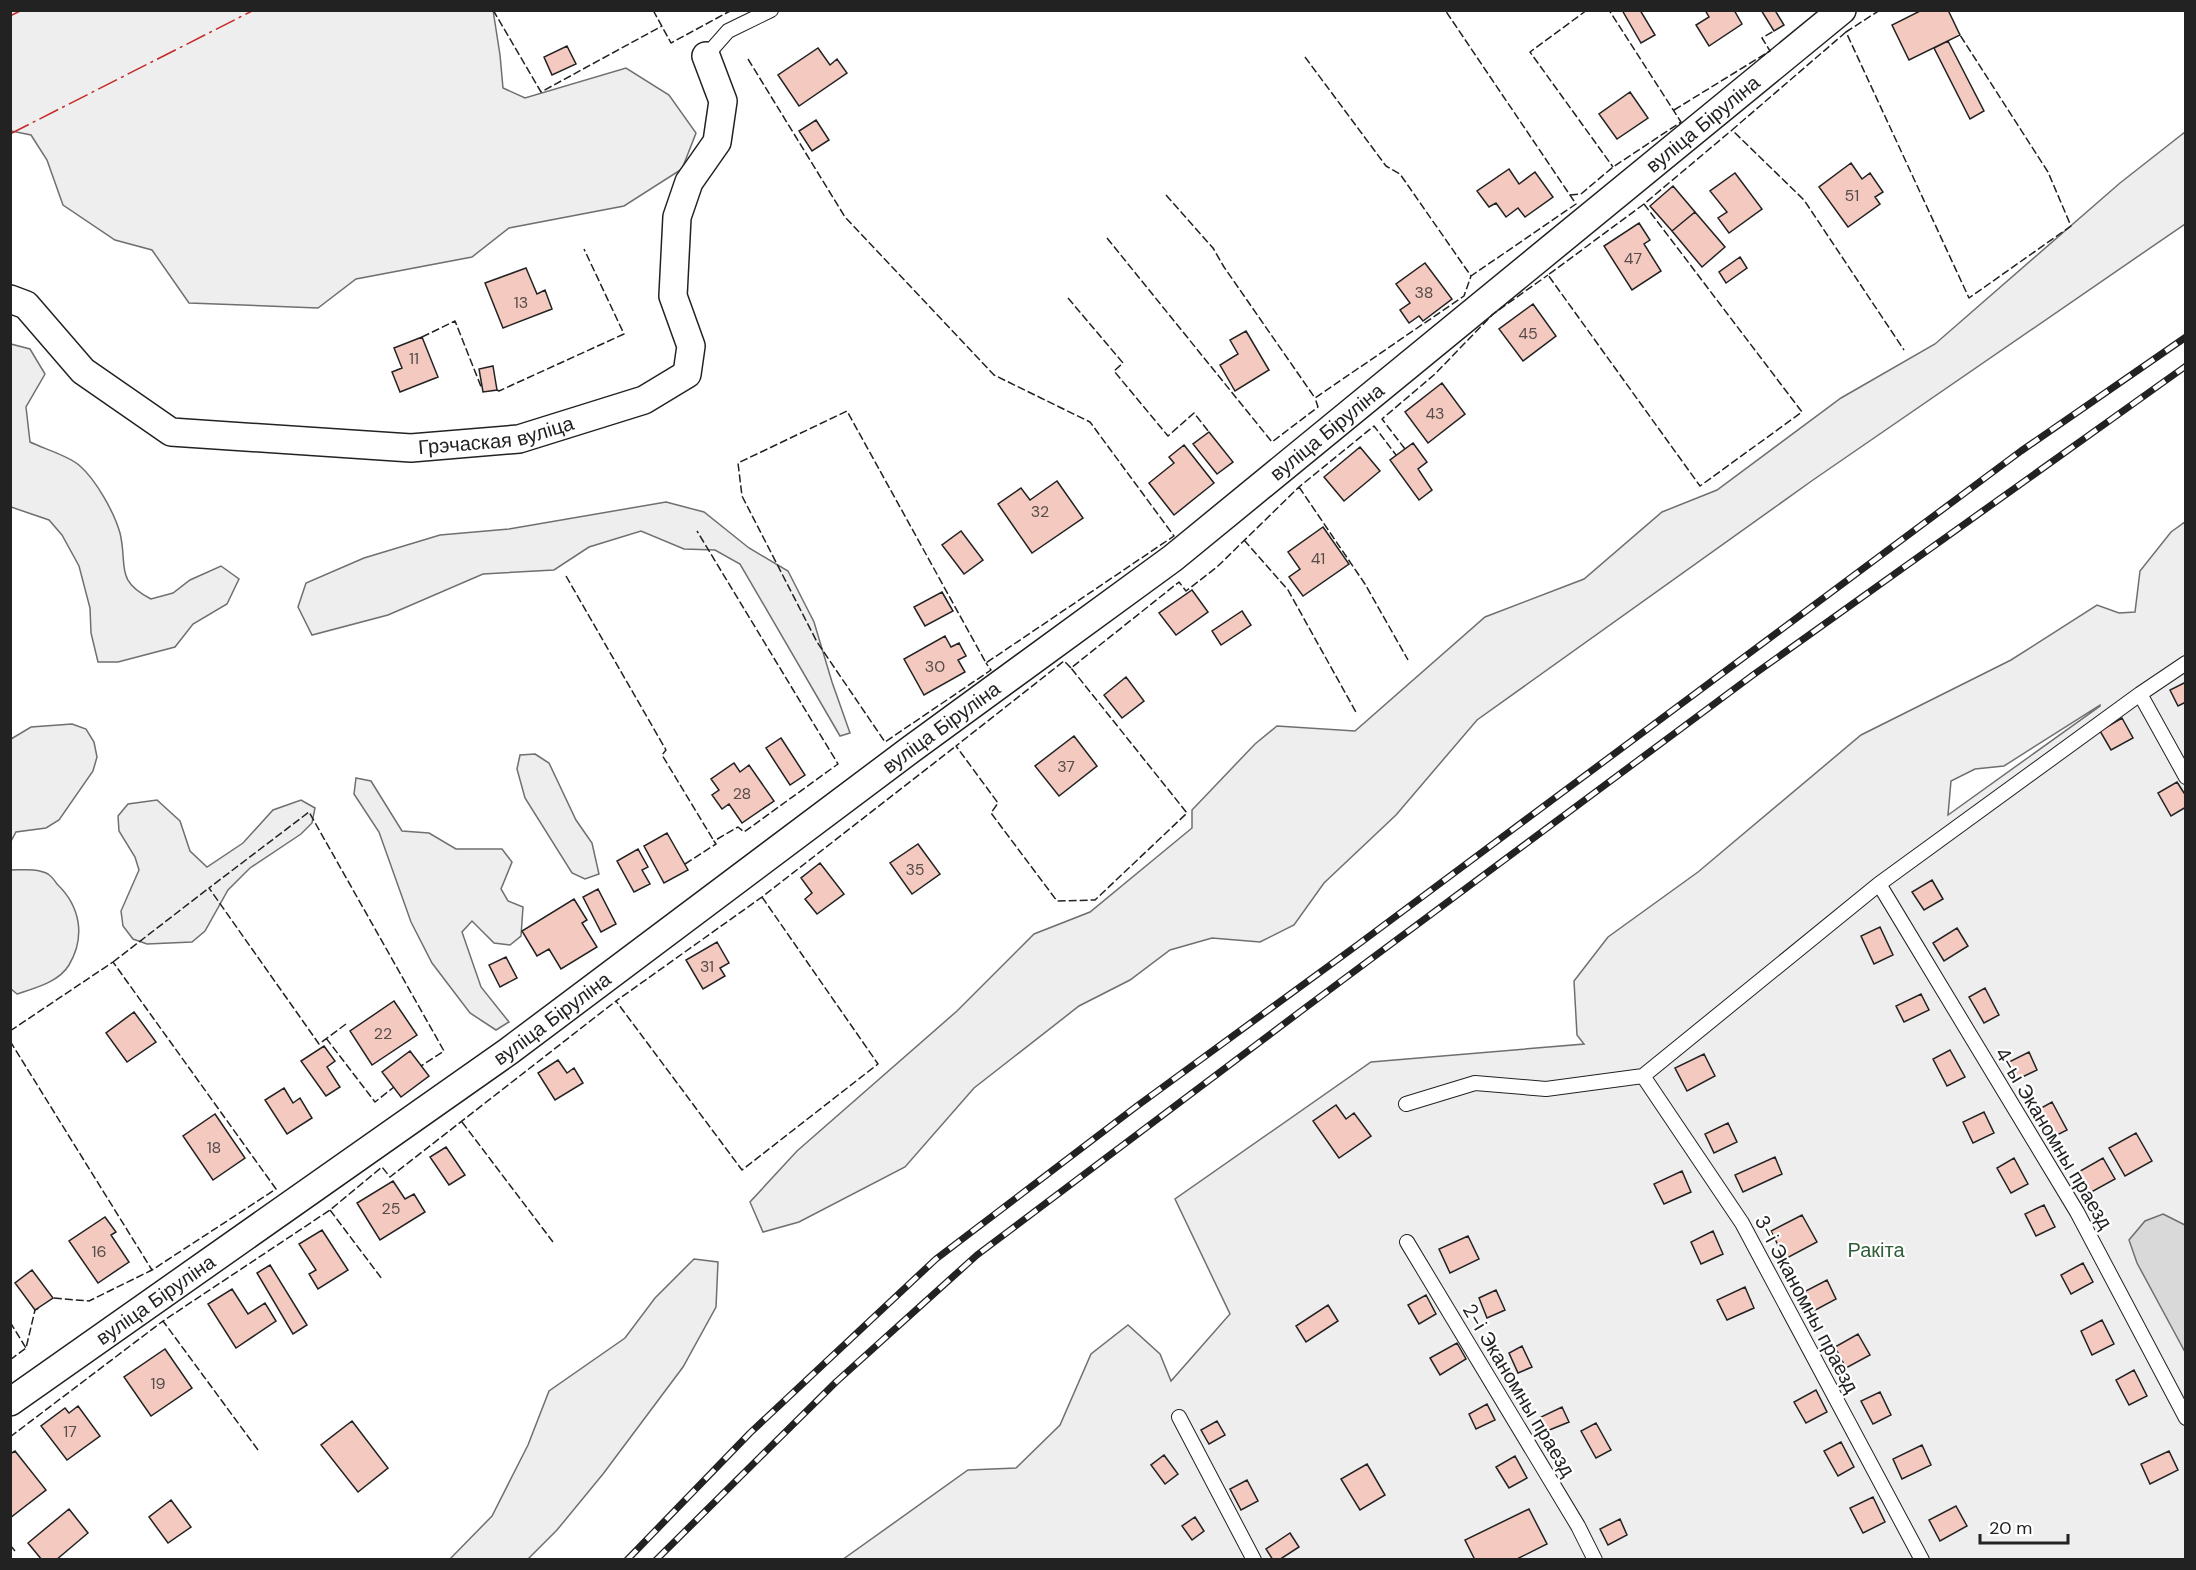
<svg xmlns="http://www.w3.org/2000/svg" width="2196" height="1570" viewBox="0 0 2196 1570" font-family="'DM Sans',sans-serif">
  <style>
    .green { fill: #eee; stroke: #6f6f6f; stroke-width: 1.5; fill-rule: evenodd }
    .water { fill: #d9d9d9; stroke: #6f6f6f; stroke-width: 1.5 }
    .building { fill: #f3c9c0; stroke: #222; stroke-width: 1.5 }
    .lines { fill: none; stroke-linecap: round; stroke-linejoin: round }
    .lane-casing { stroke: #222; stroke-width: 16 }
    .street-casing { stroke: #222; stroke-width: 30 }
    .lane { stroke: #fff; stroke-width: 14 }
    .street { stroke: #fff; stroke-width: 27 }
    .rail-casing { stroke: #222; stroke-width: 7 }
    .rail { stroke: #fff; stroke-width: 4.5; stroke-dasharray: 14; stroke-linecap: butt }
    .fence { stroke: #222; stroke-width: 1.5; stroke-dasharray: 8 3; stroke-linecap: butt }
    .power { stroke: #c62828; stroke-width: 1.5; stroke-dasharray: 21 4.5 3 4.5; stroke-linecap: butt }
    .labels { text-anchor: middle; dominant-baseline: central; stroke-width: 4.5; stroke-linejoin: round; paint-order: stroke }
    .number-label { font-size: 16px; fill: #564c4a }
    .street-label { font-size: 20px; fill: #222; stroke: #fff }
    .park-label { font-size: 20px; fill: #2f5e38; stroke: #fff }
  </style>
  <rect width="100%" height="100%" fill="#fff"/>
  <path class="green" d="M 493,10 L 500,55 L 503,88 L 525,98 L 626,68 L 669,95 L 696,133 L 682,169 L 624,206 L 509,228 L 472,257 L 356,279 L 318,308 L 189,303 L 152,250 L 115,240 L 63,205 L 47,160 L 31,135 L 11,131 L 11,11 Z
    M 2185,132 L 2185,224 L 1813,480 L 1477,720 L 1396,815 L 1324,883 L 1294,925 L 1260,942 L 1212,938 L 1170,950 L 1130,980 L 1079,1006 L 974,1088 L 905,1167 L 799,1222 L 763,1232 L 750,1202 L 797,1151 L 957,1011 L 1034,934 L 1090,912 L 1192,828 L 1192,810 L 1255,744 L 1277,726 L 1355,731 L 1485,617 L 1584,579 L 1662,512 L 1717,490 L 1841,398 L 1935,344 L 2120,183 Z
    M 11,344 L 30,349 L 45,374 L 26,407 L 30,442 C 42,448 72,457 80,466 C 96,480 114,512 120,533 C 128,566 114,580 151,599 L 173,593 L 190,580 L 221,566 L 239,579 L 227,604 L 193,624 L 175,647 L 118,662 L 98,662 L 91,633 L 90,608 L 79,566 L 62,535 L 49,520 L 11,507 Z
    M 666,502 L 704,512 L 749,548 L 788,571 L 814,622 L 832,682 L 850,733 L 840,736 L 740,564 L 715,550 L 684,549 L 641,531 L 589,547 L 554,570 L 483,574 L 388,615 L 312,635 L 298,607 L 306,583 L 364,558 L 440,535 L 509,529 Z
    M 2185,522 L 2185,1559 L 842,1560 L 968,1470 L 1016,1468 L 1060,1425 L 1091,1354 L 1128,1325 L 1160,1354 L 1171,1381 L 1230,1314 L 1175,1199 L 1371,1062 L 1584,1044 L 1577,1035 L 1574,981 L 1608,937 L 1698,872 L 1861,735 L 2011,660 L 2097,605 L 2119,613 L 2135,612 L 2140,571 L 2171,532 ZM 2100,705 L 2100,706 L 1948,815 L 1951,781 L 1975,769 L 2004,766 Z
    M 72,724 L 86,729 L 94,742 L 97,757 L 93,771 L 59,820 L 46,828 L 16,832 L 11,841 L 11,739 L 31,727 Z
    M 535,754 L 549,763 L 576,820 L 592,843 L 599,874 L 585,879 L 572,873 L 525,798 L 517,769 L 520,755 Z
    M 356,778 L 371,781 L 402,831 L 429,833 L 456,849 L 502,849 L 512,862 L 501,889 L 508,901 L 523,907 L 521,936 L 510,945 L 494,943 L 472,921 L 462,932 L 481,987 L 509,1022 L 496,1030 L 470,1013 L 432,963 L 411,922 L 379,832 L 354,794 Z
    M 157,800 L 180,821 L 190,851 L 207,867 L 243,843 L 273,810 L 301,800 L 315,808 L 312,823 L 301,834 L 250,868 L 228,890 L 205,931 L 192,942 L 147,944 L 133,939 L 123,926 L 121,911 L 139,870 L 135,857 L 119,831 L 118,816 L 128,804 Z
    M 11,870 C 22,870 37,868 48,874 C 51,876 55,881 57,884 C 80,906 86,936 69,965 C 59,982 35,988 17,994 L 11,989 Z
    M 694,1259 L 718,1262 L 716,1307 L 683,1367 L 603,1474 L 557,1530 L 528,1559 L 450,1559 L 492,1516 L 528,1445 L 549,1391 L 625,1338 L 655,1298 Z"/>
  <path class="water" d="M 2163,1214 L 2185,1225 L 2185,1352 L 2137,1263 L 2129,1240 L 2145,1221 Z"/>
  <path class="building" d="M 1622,10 L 1640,10 L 1655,35 L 1641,43 Z
    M 1705,10 L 1734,10 L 1742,24 L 1709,46 L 1696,25 L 1709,17 Z
    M 1761,10 L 1779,10 L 1776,12 L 1784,25 L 1774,31 Z
    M 1922,10 L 1948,10 L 1960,35 L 1909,60 L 1892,25 Z
    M 1948,41 L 1984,111 L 1970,119 L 1934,48 Z
    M 567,46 L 576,64 L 552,75 L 544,57 Z
    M 818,48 L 830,65 L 837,59 L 847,73 L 799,106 L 778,75 Z
    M 1630,92 L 1648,118 L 1617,139 L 1599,114 Z
    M 816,120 L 829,140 L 812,151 L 799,131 Z
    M 1851,163 L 1862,179 L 1870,173 L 1883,192 L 1875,197 L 1880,204 L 1848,227 L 1819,187 Z
    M 1509,169 L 1519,184 L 1535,172 L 1553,197 L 1525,217 L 1518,208 L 1506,217 L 1496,203 L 1489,207 L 1477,191 Z
    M 1735,173 L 1762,209 L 1729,233 L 1718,218 L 1727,212 L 1710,191 Z
    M 1673,186 L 1695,212 L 1672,231 L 1650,206 Z
    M 1695,212 L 1725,247 L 1702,267 L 1672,231 Z
    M 1639,223 L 1650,240 L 1644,244 L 1661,271 L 1632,290 L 1604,246 Z
    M 1740,257 L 1747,268 L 1726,283 L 1719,272 Z
    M 1425,263 L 1452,299 L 1423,321 L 1419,316 L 1409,323 L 1400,310 L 1410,303 L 1396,284 Z
    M 526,268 L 537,294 L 545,290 L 552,309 L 503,328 L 485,283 Z
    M 1533,304 L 1556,336 L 1523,361 L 1499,329 Z
    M 1246,331 L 1269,370 L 1235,391 L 1220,365 L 1238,354 L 1230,340 Z
    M 422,337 L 438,377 L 400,392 L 392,372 L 402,368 L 394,348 Z
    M 493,366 L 497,390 L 483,392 L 479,369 Z
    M 1442,383 L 1465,414 L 1428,443 L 1405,412 Z
    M 1209,432 L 1233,462 L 1217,474 L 1193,444 Z
    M 1413,443 L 1427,462 L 1418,469 L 1432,490 L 1419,500 L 1390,460 Z
    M 1184,445 L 1214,483 L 1174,515 L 1149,483 L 1174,463 L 1169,457 Z
    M 1360,447 L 1380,471 L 1344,501 L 1324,477 Z
    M 1057,481 L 1083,518 L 1032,553 L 998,504 L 1021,488 L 1030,500 Z
    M 1323,527 L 1349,564 L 1303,596 L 1289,577 L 1300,569 L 1288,552 Z
    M 961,531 L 983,560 L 964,574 L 942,545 Z
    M 1192,590 L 1208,612 L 1176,635 L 1159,613 Z
    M 942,592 L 953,611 L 925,626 L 914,607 Z
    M 1242,611 L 1251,625 L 1221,645 L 1212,631 Z
    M 945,636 L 951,647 L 959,643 L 966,656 L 958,660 L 965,672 L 924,695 L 904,659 Z
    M 1126,677 L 1144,701 L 1122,718 L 1104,695 Z
    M 2186,682 L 2186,702 L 2178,706 L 2170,690 Z
    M 2122,718 L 2133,738 L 2111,750 L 2100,731 Z
    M 1074,736 L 1097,766 L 1059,796 L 1035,766 Z
    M 781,738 L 805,775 L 790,785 L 766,748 Z
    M 734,763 L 740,772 L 749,765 L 774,801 L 742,823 L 729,804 L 722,809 L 712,795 L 719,790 L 711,779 Z
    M 2177,782 L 2186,796 L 2186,807 L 2171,816 L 2158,793 Z
    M 667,833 L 688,870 L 664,883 L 644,846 Z
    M 918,844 L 940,874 L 912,894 L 890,863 Z
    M 638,849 L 648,867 L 642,870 L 650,884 L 634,892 L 617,861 Z
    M 820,863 L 844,894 L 817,914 L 805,899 L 812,893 L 801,878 Z
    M 1932,880 L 1943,899 L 1924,910 L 1912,892 Z
    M 598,889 L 616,924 L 601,932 L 583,897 Z
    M 574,899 L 587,920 L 582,923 L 597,947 L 561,969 L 549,949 L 537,956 L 522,931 Z
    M 1880,927 L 1893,955 L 1874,964 L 1861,936 Z
    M 1957,928 L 1968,946 L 1944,961 L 1933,943 Z
    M 717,942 L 729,963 L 720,968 L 725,976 L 703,989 L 686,960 Z
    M 506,957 L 517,978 L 500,987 L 489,965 Z
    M 1985,988 L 1999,1015 L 1984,1023 L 1969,997 Z
    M 1921,994 L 1929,1010 L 1904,1022 L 1896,1006 Z
    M 394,1001 L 417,1035 L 372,1065 L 350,1031 Z
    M 134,1012 L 156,1042 L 127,1062 L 106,1033 Z
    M 324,1046 L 335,1061 L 327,1067 L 340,1087 L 326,1096 L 301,1061 Z
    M 1950,1050 L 1965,1077 L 1947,1086 L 1933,1059 Z
    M 410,1051 L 429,1076 L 401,1097 L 382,1072 Z
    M 2029,1052 L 2037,1070 L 2016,1080 L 2007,1063 Z
    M 1704,1054 L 1715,1076 L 1687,1091 L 1675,1068 Z
    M 558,1060 L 567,1073 L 574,1068 L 583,1083 L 555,1100 L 538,1073 Z
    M 284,1088 L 293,1103 L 300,1098 L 312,1118 L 287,1134 L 265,1100 Z
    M 2052,1102 L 2067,1130 L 2049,1139 L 2034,1112 Z
    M 1336,1105 L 1346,1119 L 1354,1113 L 1371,1136 L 1339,1158 L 1313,1121 Z
    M 1984,1112 L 1994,1133 L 1973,1143 L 1963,1122 Z
    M 215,1114 L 245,1158 L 213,1180 L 183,1136 Z
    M 1728,1123 L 1737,1142 L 1714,1153 L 1705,1134 Z
    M 2136,1133 L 2152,1161 L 2125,1176 L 2109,1148 Z
    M 446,1147 L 465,1175 L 449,1185 L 430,1157 Z
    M 1775,1157 L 1782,1174 L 1743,1192 L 1735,1175 Z
    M 2014,1158 L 2028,1184 L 2011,1193 L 1997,1168 Z
    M 2103,1158 L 2115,1179 L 2086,1195 L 2075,1174 Z
    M 1682,1171 L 1691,1192 L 1664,1204 L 1654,1184 Z
    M 393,1181 L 405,1199 L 414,1194 L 425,1212 L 380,1240 L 357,1203 Z
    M 2044,1205 L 2055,1227 L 2036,1236 L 2025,1214 Z
    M 1802,1215 L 1817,1242 L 1785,1259 L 1771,1231 Z
    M 105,1217 L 116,1232 L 111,1235 L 129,1262 L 98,1283 L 69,1241 Z
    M 322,1230 L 348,1270 L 318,1289 L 309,1274 L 316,1270 L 299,1244 Z
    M 1713,1231 L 1723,1254 L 1701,1264 L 1691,1242 Z
    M 1468,1236 L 1479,1259 L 1450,1273 L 1439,1249 Z
    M 2083,1263 L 2093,1282 L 2071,1294 L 2061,1275 Z
    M 270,1265 L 307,1325 L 293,1334 L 257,1273 Z
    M 32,1270 L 53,1298 L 35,1310 L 15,1283 Z
    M 1827,1280 L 1836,1299 L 1810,1313 L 1800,1294 Z
    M 1745,1287 L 1754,1308 L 1727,1320 L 1717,1300 Z
    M 232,1289 L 248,1314 L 265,1303 L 276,1321 L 236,1348 L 208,1304 Z
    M 1496,1290 L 1505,1310 L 1487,1318 L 1479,1298 Z
    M 1426,1295 L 1436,1314 L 1419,1324 L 1408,1305 Z
    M 1328,1305 L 1338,1321 L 1306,1342 L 1296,1326 Z
    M 2102,1320 L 2114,1344 L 2092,1355 L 2081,1331 Z
    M 1858,1334 L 1870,1355 L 1846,1368 L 1835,1347 Z
    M 1457,1343 L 1466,1359 L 1440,1375 L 1430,1358 Z
    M 1522,1346 L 1532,1367 L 1518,1373 L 1509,1353 Z
    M 165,1349 L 192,1388 L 151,1416 L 124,1377 Z
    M 2134,1370 L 2147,1396 L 2129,1405 L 2116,1380 Z
    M 1816,1390 L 1827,1412 L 1806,1423 L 1794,1402 Z
    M 1880,1392 L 1891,1415 L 1873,1424 L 1861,1401 Z
    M 1487,1404 L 1495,1420 L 1476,1429 L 1469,1414 Z
    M 78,1406 L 100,1436 L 67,1460 L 41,1426 L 65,1408 L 69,1413 Z
    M 1562,1407 L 1569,1422 L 1547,1431 L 1541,1417 Z
    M 352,1421 L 388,1468 L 358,1492 L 321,1445 Z
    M 1217,1421 L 1225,1435 L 1209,1444 L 1201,1430 Z
    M 1596,1423 L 1611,1450 L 1596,1458 L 1581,1431 Z
    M 1841,1442 L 1854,1467 L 1838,1476 L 1824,1451 Z
    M 1922,1445 L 1931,1465 L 1902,1479 L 1893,1459 Z
    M 15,1451 L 46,1490 L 10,1518 L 10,1454 Z
    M 2169,1451 L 2178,1470 L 2150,1484 L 2141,1464 Z
    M 1164,1455 L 1178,1474 L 1165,1484 L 1151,1465 Z
    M 1515,1456 L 1527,1478 L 1509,1488 L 1496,1467 Z
    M 1367,1464 L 1385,1495 L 1360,1510 L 1341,1479 Z
    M 1247,1480 L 1258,1501 L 1241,1510 L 1230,1489 Z
    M 1873,1497 L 1885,1522 L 1863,1533 L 1850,1508 Z
    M 171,1500 L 191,1527 L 168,1543 L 149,1517 Z
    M 1956,1506 L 1967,1526 L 1940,1541 L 1929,1520 Z
    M 69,1509 L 88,1533 L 56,1560 L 42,1560 L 28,1543 Z
    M 1529,1509 L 1547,1544 L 1515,1560 L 1475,1560 L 1465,1540 Z
    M 1195,1517 L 1204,1531 L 1192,1540 L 1182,1526 Z
    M 1620,1519 L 1627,1535 L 1608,1545 L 1600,1529 Z
    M 1290,1533 L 1299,1547 L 1279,1560 L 1273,1560 L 1266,1549 Z"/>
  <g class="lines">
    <g class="lane-casing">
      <path id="lane" d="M 706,56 L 728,31 L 771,10
        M 2140,694 L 2186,777
        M 1879,884 L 2077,1212 L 2186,1418
        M 1643,1076 L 1742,1223 L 1922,1560
        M 1406,1104 L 1475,1083 L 1546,1089 L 1643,1076 L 1879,884 L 2140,694 L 2186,663
        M 1407,1242 L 1578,1526 L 1595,1560
        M 1179,1417 L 1254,1560"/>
    </g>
    <g class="street-casing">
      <g id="street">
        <path id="s1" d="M 10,299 L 26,305 L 83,371 L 171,432 L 411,448 L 519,439 L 644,400 L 687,374 L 691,346 L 673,296 L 677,217 L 689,182 L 717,142 L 723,101 L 706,56"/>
        <path id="s2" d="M 10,1402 L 509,1051 L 910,750 L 1173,558 L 1842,10"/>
      </g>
    </g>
    <use href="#lane" class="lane"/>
    <use href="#street" class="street"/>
    <g class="rail-casing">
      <path id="rail" d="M 627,1560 L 750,1433 L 936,1259 L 1137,1106 L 1356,946 L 2021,451 L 2186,337
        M 656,1560 L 836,1382 L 977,1255 L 1305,1008 L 1753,675 L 2186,366"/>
    </g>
    <use href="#rail" class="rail"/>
    <path class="fence" d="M 493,10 L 541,92 L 662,26
      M 653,10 L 671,43 L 732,10
      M 1587,10 L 1530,52 L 1613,167
      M 1880,10 L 1846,32 L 1969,298 L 2071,226 L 2048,172 L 1960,35
      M 1846,32 L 1732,130 L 1804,200 L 1904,350
      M 1305,57 L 1386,166 L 1400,174 L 1471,276 L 1576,204 L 1445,10
      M 748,59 L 845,217 L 994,375 L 1090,422 L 1174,536 L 986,663 L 847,411 L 738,463 L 742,496 L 817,642 L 885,742 L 991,670 L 986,663
      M 1674,110 L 1770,51 L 1762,38 L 1774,31
      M 1166,195 L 1213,248 L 1224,267 L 1315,398 L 1464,296 L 1471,276
      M 1570,195 L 1581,194 L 1613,167 L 1681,122 L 1609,10
      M 1644,204 L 1548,275 L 1700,486 L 1802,412 L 1644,204 L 1732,130
      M 1107,238 L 1272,442 L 1318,407 L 1315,398
      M 1068,298 L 1123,363 L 1114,371 L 1168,436 L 1194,413 L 1209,432
      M 422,337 L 455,321 L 482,389
      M 497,390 L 499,391 L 624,334 L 584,249
      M 1405,449 L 1382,419 L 1435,374 L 1493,314 L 1548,275
      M 1299,487 L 1365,584 L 1408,660
      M 1244,540 L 1288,590 L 1357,714
      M 566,576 L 666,750 L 662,755 L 714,841
      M 1071,668 L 1064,661 L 956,746 L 998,803 L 991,813 L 1057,901 L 1095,900 L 1187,813 L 1071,668 L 1179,582 L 1186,591 L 1217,567 L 1299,487 L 1374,426 L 1396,455
      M 685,864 L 716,844 L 714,841 L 738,827 L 744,832 L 838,764 L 697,531
      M 762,897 L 878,1064 L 742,1170 L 616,1001 L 762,897 L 956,746
      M 113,962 L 209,888
      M 346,1024 L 319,1044 L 209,888 L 309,812 L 444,1051 L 421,1066
      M 10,1031 L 113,962 L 276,1189 L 152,1270 L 89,1301 L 53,1298 L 51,1299
      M 326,1038 L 375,1102 L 394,1087
      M 10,1041 L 152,1270
      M 462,1122 L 553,1242
      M 330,1210 L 382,1279
      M 10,1322 L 26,1348
      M 10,1360 L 26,1348 L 35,1310 L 39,1308
      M 10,1437 L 163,1321
      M 258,1450 L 163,1321 L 330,1210 L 382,1167 L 390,1177 L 616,1001
      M 10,1545 L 15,1551"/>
    <path class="power" d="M 10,16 L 22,10
      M 10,134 L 254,10"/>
  </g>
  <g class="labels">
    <g class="number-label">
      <text x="1852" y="195">51</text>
      <text x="1633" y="258">47</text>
      <text x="1424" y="292">38</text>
      <text x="521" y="302">13</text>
      <text x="1528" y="333">45</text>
      <text x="414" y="358">11</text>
      <text x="1435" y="413">43</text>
      <text x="1040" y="511">32</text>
      <text x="1318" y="558">41</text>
      <text x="935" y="666">30</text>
      <text x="1066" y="766">37</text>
      <text x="742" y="793">28</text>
      <text x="915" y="869">35</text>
      <text x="707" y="966">31</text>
      <text x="383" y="1033">22</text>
      <text x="214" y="1147">18</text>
      <text x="391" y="1208">25</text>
      <text x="99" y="1251">16</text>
      <text x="158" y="1383">19</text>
      <text x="70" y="1431">17</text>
    </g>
    <g class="street-label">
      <text stroke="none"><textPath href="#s2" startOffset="2122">вуліца Біруліна</textPath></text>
      <text stroke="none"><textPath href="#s2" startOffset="1636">вуліца Біруліна</textPath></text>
      <text stroke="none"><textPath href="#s1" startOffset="538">Грэчаская вуліца</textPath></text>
      <text stroke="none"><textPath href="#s2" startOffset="1150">вуліца Біруліна</textPath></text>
      <text stroke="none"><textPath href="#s2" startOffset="664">вуліца Біруліна</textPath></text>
      <text transform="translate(2054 1138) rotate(59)">4-ы Эканомны праезд</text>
      <text stroke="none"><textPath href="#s2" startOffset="178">вуліца Біруліна</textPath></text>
      <text transform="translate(1807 1304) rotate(62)">3-і Эканомны праезд</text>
      <text transform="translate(1519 1390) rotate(59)">2-і Эканомны праезд</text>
    </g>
    <g class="park-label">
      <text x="1876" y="1250">Ракіта</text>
    </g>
  </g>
  <rect width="2196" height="1570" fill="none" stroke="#222222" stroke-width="24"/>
  <path d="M1980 1534v9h88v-9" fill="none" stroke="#222222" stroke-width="3"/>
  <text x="1989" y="1534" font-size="18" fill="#222222" stroke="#ffffff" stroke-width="4.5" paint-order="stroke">20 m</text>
</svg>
